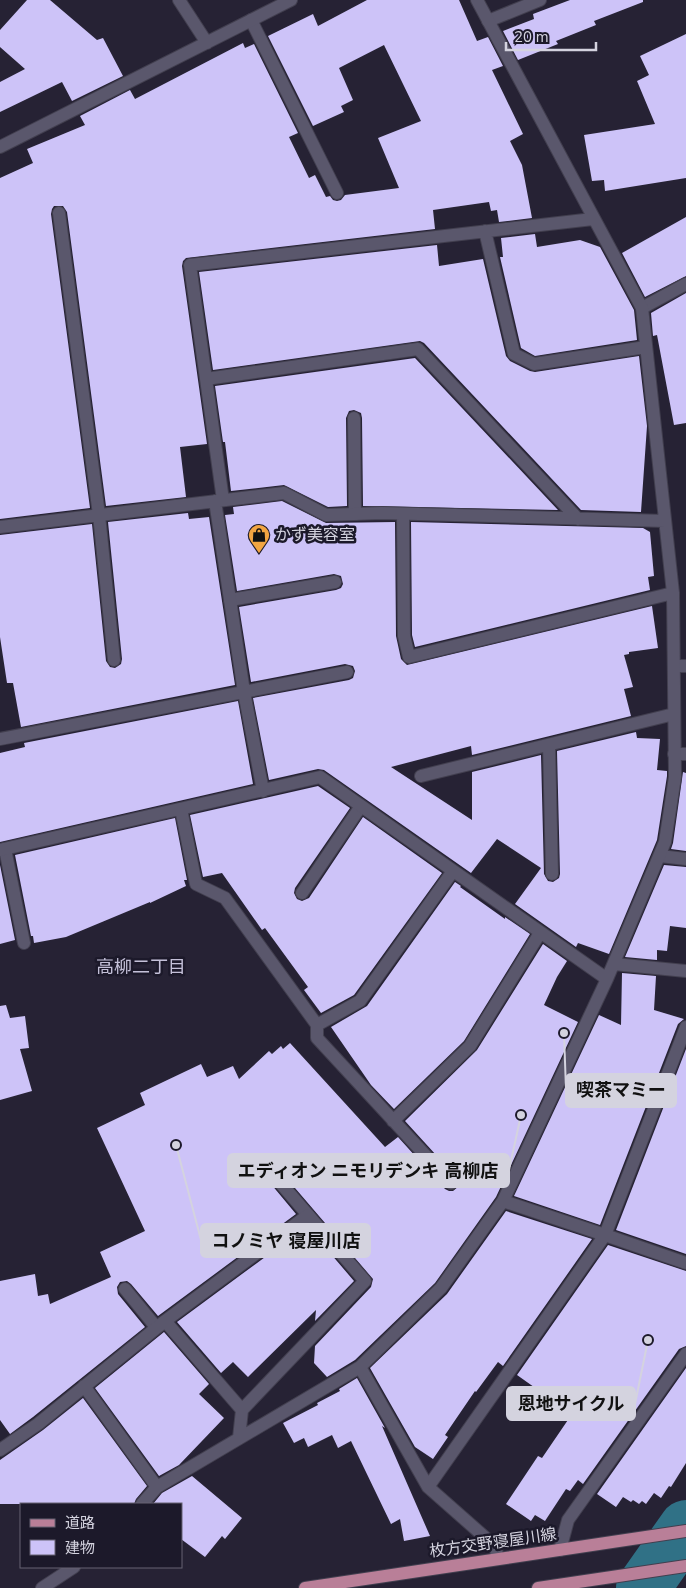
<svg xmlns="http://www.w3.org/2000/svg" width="686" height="1588" viewBox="0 0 686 1588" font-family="'Nunito Sans','Noto Sans JP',sans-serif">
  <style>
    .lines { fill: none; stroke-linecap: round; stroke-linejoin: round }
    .river { stroke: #307186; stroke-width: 54 }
    .building { fill: #cdc3f8 }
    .lane-casing { stroke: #423f4f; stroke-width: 14 }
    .street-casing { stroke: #423f4f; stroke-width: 14 }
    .primary-casing { stroke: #423f4f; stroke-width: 14 }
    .lane { stroke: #5a576c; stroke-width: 12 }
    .street { stroke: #5a576c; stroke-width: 12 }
    .primary { stroke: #b97f98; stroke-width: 12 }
    .labels { text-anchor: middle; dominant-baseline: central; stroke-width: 5; stroke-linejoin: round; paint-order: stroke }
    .poi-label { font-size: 16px; fill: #d4d3df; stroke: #1c192a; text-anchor: start }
    .street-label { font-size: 16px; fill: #d4d3df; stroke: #1c192a }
    .neighbourhood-label { font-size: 18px; fill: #c4c0d8; stroke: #1c192a }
    .leader { fill: none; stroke: #d4d3df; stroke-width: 2 }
    .callout-dot { fill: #d4d3df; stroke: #1c192a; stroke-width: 2 }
    .callout { fill: #d4d3df; stroke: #d4d3df; stroke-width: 2 }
    .callout-label { font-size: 18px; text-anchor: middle; font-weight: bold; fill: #111 }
  </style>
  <rect width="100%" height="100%" fill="#262234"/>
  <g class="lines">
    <path class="river" d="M 643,1588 L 686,1527"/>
  </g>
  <path class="building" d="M 27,0 L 50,0 L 97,40 L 103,38 L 123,76 L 72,101 L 62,82 L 0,112 L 0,82 L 25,69 L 0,47 L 0,30 Z
    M 367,0 L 459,0 L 477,41 L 488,37 L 503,66 L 492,70 L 523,134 L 510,141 L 522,165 L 532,218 L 499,222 L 497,210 L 491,211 L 489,202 L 433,210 L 435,229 L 186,258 L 183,261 L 182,266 L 207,444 L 180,447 L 186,497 L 106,506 L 67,212 L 63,206 L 54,206 L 52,209 L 51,214 L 90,508 L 0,519 L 0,178 L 33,163 L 27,149 L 85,125 L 80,116 L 130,90 L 135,99 L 243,43 L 245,48 L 254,44 L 298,133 L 289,137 L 309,178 L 315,175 L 326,197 L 330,196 L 333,200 L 337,201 L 341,200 L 345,195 L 399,188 L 378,138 L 421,121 L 384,45 L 339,68 L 353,100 L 341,106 L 344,112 L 313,126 L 268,36 L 313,14 L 318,26 Z
    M 570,0 L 643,0 L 643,2 L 594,21 L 596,25 L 556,41 L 558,44 L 518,60 L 503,31 L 534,19 L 533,14 Z
    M 686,34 L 686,178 L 605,191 L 604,180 L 592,181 L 584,135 L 655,124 L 637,81 L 649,75 L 640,56 Z
    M 686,217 L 686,276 L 645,297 L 622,253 Z
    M 535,234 L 537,247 L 580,240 L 600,247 L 634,310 L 637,340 L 535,356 L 521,348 L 500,257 L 503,257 L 501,238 Z
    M 437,245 L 439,266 L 483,259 L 506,356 L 510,361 L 530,371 L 535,372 L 639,356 L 647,426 L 641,512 L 581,510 L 424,343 L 420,341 L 213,370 L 199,272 Z
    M 686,293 L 686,423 L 674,425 L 657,335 L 653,336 L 651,313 Z
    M 415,358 L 558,510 L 363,506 L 362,418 L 361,413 L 354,410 L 349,411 L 346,418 L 347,506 L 328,507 L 284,485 L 231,491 L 225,442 L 223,442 L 215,386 Z
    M 282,501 L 326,523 L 395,522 L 396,636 L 401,659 L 407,665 L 652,606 L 658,648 L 629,652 L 629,654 L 624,655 L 633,687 L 624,689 L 631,716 L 472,755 L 471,746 L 391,767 L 472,820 L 472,772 L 541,755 L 544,874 L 548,881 L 553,882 L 559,878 L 560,874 L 557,751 L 636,732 L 637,738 L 660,739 L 657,770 L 667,771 L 667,776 L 657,840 L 609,954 L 578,943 L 576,947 L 515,904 L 541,868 L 497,839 L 471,873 L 324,770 L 318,769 L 269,780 L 253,698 L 349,680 L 353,678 L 355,671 L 353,666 L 345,664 L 251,682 L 239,607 L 336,590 L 341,588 L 343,584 L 341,576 L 334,574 L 237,591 L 225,515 L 234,514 L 233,507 Z
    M 188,513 L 189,519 L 209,517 L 235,685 L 21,727 L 13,683 L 7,683 L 0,637 L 0,535 L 92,524 L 106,661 L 110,667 L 115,668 L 121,664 L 122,659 L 108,522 Z
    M 411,522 L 643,528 L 650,532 L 654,576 L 648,577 L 650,590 L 415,647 L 412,635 Z
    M 238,701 L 253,784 L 0,842 L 0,753 L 25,747 L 24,743 Z
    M 683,772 L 686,773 L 686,851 L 671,849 L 673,843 Z
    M 318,786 L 350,808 L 295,888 L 294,893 L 297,899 L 302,901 L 309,898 L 363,817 L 442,873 L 354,995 L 321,1013 L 304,990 L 308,987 L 265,928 L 262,930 L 222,873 L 203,877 L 190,815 Z
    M 175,818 L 187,880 L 184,880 L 186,886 L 150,903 L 150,902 L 66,937 L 34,943 L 33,936 L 31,936 L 15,855 Z
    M 0,865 L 15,940 L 0,944 Z
    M 664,865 L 686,867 L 686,928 L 670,926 L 667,951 L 657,950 L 657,960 L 625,957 Z
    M 455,882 L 461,886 L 460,887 L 505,919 L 505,917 L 530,934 L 464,1041 L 394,1109 L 371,1085 L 331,1027 L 367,1006 Z
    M 543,944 L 567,961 L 557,977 L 544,1005 L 578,1022 L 496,1197 L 435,1283 L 355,1360 L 327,1377 L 314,1363 L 315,1346 L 371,1287 L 373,1279 L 283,1174 L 279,1171 L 275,1171 L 269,1177 L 271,1184 L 296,1214 L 158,1316 L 131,1284 L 127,1281 L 120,1282 L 117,1287 L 118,1294 L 145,1327 L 33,1417 L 10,1434 L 0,1420 L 0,1281 L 35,1274 L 38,1296 L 48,1294 L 50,1304 L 111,1277 L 100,1252 L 145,1231 L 97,1128 L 145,1105 L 140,1093 L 201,1064 L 207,1077 L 233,1066 L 239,1079 L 269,1051 L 272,1054 L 281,1046 L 283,1049 L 290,1043 L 385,1147 L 398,1137 L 445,1189 L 449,1191 L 453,1191 L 459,1186 L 457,1178 L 405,1121 L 477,1050 Z
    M 622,973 L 656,976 L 654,1010 L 684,1019 L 678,1024 L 600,1225 L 514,1196 L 599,1015 L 621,1025 Z
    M 6,1005 L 10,1018 L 25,1016 L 29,1048 L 20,1049 L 32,1091 L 0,1100 L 0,1006 Z
    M 686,1049 L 686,1254 L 616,1230 Z
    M 506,1211 L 592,1239 L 503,1366 L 498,1362 L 476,1392 L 475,1391 L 445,1435 L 448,1437 L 433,1459 L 415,1447 L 370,1368 L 447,1294 Z
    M 307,1226 L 354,1281 L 315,1321 L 316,1310 L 248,1377 L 233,1362 L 221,1373 L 177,1322 Z
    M 608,1245 L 686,1271 L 686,1346 L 679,1349 L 583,1484 L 578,1480 L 570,1491 L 566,1489 L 545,1521 L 535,1515 L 531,1521 L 506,1504 L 538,1456 L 542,1458 L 572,1414 L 517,1375 Z
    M 164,1332 L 209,1384 L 199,1394 L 224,1418 L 179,1465 L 159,1476 L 95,1388 Z
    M 686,1368 L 686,1463 L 671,1487 L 669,1486 L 661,1498 L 654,1493 L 646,1504 L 642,1501 L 639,1504 L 633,1500 L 631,1502 L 623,1497 L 616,1507 L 597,1494 Z
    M 357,1378 L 385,1428 L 382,1426 L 430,1536 L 404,1541 L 400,1519 L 391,1524 L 351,1441 L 338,1448 L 332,1435 L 308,1447 L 304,1438 L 294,1443 L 283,1423 L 318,1405 L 317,1403 L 340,1391 L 339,1389 Z
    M 83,1398 L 147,1486 L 136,1499 L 134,1504 L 0,1504 L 0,1460 L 43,1430 Z
    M 192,1476 L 242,1518 L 225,1539 L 222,1536 L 205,1557 L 181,1539 L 181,1504 L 153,1504 L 162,1493 Z"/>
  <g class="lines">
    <g class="lane-casing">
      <path id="lane" d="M 251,20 L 337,193
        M 488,21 L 540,0
        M 642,308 L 686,284
        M 354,418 L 355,514
        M 230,600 L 335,582
        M 674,666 L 686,666
        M 674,754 L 686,754
        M 5,849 L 24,943
        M 660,856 L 686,859
        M 302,893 L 361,806
        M 277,1179 L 308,1215
        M 125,1289 L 156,1327"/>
    </g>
    <g class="street-casing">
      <path id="street" d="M 179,0 L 207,43
        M 0,147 L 291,0
        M 59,213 L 99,515 L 114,660
        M 485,231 L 514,354 L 534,364 L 646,347
        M 206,379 L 418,349 L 578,519
        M 223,500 L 190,265 L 593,219
        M 215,501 L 244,692 L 263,791
        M 403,514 L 404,636 L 409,657 L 673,593
        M 0,527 L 284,493 L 326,515 L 382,513 L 665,521
        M 0,739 L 347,672
        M 549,745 L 552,874
        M 421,776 L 674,714
        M 181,809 L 196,884 L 225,898 L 317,1025 L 360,1001 L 453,871
        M 0,850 L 320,777 L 607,979
        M 614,964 L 686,971
        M 317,1025 L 317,1038 L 451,1183
        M 393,1121 L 470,1046 L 540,933
        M 503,1201 L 605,1235 L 686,1263
        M 165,1321 L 242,1410
        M 360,1367 L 428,1487 L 496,1547 L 497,1559
        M 84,1386 L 157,1487
        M 0,1450 L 38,1424 L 165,1321 L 308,1215 L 365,1281 L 242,1410 L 239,1438
        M 428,1487 L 605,1235 L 686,1027
        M 142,1504 L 157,1487 L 360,1367 L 441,1288 L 503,1201 L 607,979 L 665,842 L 675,777 L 673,593 L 642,308 L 477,0
        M 560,1550 L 568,1520 L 686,1354
        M 42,1588 L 74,1567"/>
    </g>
    <g class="primary-casing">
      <path id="primary" d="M 305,1588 L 686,1531
        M 538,1588 L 686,1566"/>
    </g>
    <use href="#lane" class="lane"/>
    <use href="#street" class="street"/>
    <use href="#primary" class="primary"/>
  </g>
  <defs>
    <g id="shop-pin" transform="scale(1.125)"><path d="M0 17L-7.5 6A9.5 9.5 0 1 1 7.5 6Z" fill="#f2a542" stroke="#1c192a"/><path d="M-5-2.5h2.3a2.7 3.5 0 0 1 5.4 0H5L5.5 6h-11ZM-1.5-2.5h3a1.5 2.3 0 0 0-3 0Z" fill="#111"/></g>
  </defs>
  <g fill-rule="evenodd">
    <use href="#shop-pin" x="259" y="535"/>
  </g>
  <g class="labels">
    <g class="poi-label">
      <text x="275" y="535">かず美容室</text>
    </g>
    <g class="street-label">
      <text transform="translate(493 1543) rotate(-8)">枚方交野寝屋川線</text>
    </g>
    <g class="neighbourhood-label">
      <text x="141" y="967">高柳二丁目</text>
    </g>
  </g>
  <path class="leader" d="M564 1033L566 1090M521 1115L509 1170M176 1145L201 1240M648 1340L635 1404"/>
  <g class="callout-dot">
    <circle cx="564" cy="1033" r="5"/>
    <circle cx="521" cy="1115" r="5"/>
    <circle cx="176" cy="1145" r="5"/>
    <circle cx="648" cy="1340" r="5"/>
  </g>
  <g class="callout">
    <rect x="566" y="1074" width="110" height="33" rx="5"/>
    <rect x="228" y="1154" width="281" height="33" rx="5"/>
    <rect x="201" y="1224" width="169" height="33" rx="5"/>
    <rect x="507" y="1387" width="128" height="33" rx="5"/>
  </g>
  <g class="callout-label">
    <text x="621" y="1096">喫茶マミー</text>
    <text x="368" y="1177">エディオン ニモリデンキ 高柳店</text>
    <text x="286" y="1247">コノミヤ 寝屋川店</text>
    <text x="571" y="1410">恩地サイクル</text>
  </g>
  <rect x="20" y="1503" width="162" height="65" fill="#1c192a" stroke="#666372"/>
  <rect x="30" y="1519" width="25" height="8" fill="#b97f98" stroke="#666372"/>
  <text x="65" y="1528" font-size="15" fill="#d4d3df">道路</text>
  <rect x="30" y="1540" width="25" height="15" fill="#cdc3f8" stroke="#666372"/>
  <text x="65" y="1553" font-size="15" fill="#d4d3df">建物</text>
  <path d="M506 42v8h90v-8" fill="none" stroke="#d4d3df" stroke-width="2.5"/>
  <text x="514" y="42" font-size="15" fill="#d4d3df" stroke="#1c192a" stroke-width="4" paint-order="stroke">20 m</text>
</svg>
